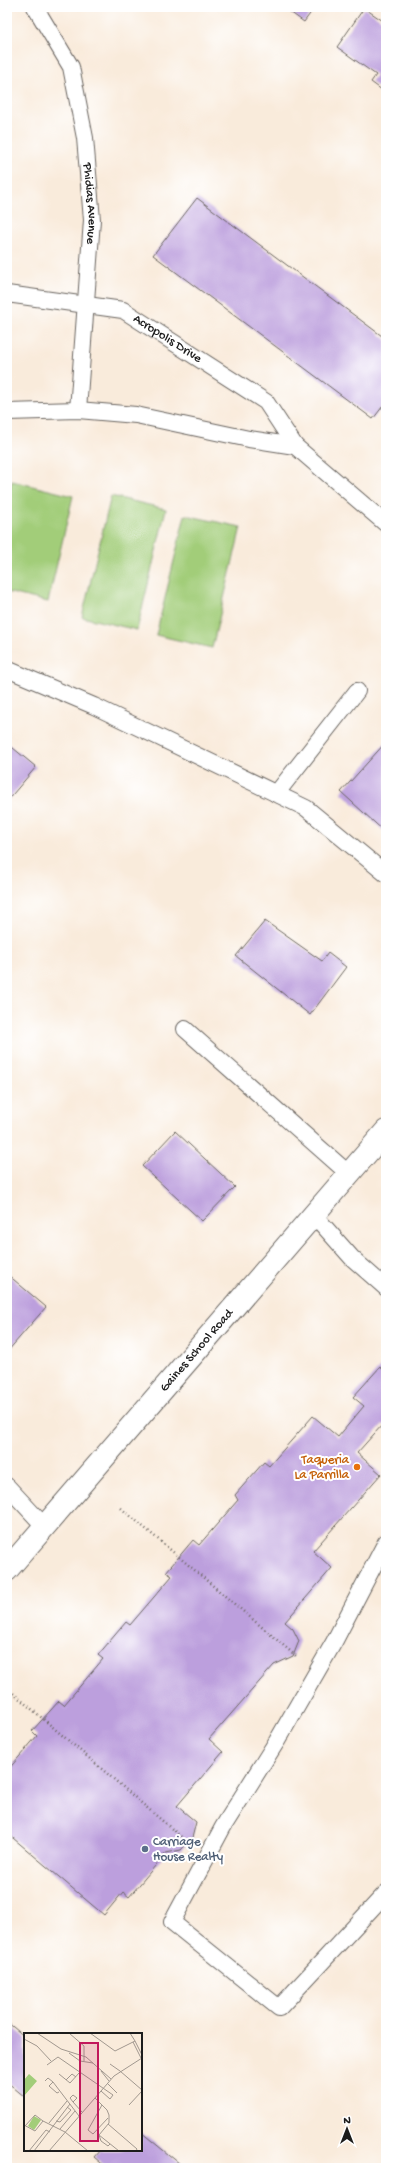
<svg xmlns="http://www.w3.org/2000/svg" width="393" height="2175" viewBox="0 0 393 2175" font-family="'Gochi Hand',sans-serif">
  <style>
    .green { fill: #a2cd79; stroke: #5f744a }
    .building { fill: #bc9fdd }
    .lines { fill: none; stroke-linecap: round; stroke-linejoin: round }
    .service-casing { stroke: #69645f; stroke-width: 18 }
    .secondary-casing { stroke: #69645f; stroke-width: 24 }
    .path { stroke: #69645f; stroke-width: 2.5; stroke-dasharray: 1 3; stroke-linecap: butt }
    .service { stroke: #fff; stroke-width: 16 }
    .secondary { stroke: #fff; stroke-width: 22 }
    .food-dot { fill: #e8710a; stroke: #fff; stroke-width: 1.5 }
    .service-dot { fill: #5c6f8a; stroke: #fff; stroke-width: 1.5 }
    .labels { text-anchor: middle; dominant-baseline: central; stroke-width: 4; stroke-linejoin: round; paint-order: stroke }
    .street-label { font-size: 13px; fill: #1c1c1c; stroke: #fff }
    .food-label { font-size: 13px; fill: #c56008; stroke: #fff; text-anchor: end }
    .service-label { font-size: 13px; fill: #4e5e75; stroke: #fff; text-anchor: start }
    .inset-road { fill: none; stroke: #a1988f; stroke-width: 1 }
    .view { fill: #c2185b; fill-opacity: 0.15; stroke: #c2185b; stroke-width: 2 }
    .inset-edge { fill: none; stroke: #1c1c1c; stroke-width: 2 }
  </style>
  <rect width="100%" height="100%" fill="#fff"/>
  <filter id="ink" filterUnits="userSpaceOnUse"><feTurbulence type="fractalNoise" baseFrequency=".025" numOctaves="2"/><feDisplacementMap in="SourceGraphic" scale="8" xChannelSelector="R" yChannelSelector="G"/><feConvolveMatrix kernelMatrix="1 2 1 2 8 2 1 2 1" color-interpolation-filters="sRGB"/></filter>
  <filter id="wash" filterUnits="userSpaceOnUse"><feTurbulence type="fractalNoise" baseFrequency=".012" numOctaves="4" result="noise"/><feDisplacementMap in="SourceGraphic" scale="16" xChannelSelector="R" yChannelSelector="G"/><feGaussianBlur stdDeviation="0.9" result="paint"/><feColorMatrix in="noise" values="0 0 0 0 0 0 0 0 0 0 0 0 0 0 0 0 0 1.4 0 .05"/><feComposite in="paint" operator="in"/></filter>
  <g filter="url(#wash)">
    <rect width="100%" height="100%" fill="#f9ebdb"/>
    <path class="green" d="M 12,481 L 73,496 L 48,602 L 7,592 L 7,501 Z
      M 111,496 L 166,509 L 137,630 L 82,617 Z
      M 185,515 L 241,527 L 212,648 L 156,635 Z"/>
    <g id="blocks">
      <path class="building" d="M 283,7 L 315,7 L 304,22 Z
        M 364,8 L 386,23 L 386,93 L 371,82 L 376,75 L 337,47 Z
        M 197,198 L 386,339 L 386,402 L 373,419 L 153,255 Z
        M 386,742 L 386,833 L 341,792 Z
        M 7,743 L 36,767 L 7,801 Z
        M 265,921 L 322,961 L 328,953 L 346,967 L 310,1015 L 236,956 Z
        M 175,1131 L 235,1187 L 202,1221 L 142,1166 Z
        M 7,1274 L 46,1307 L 7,1352 Z
        M 380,1367 L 386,1372 L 386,1426 L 383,1424 L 357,1453 L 381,1474 L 313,1551 L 332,1568 L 285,1622 L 293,1629 L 299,1641 L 293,1656 L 274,1665 L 209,1739 L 223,1752 L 177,1806 L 196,1822 L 192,1838 L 181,1850 L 166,1853 L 129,1897 L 123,1892 L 104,1915 L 7,1833 L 7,1771 L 37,1736 L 32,1731 L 59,1701 L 64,1705 L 103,1659 L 98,1655 L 126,1622 L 130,1625 L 172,1576 L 166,1572 L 193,1540 L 199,1545 L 238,1500 L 235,1495 L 264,1462 L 269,1466 L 313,1416 L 338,1437 L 364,1406 L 353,1397 Z
        M 7,2022 L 25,2037 L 25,2097 L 7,2082 Z
        M 141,2132 L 185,2168 L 107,2168 L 94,2157 L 100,2150 L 141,2150 Z"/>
    </g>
  </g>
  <g filter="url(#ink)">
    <use href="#blocks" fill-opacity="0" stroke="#69645f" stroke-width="1"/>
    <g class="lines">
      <g class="service-casing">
        <g id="service">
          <path id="s1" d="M 35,7 L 71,67 L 85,138 L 92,220 L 78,410"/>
          <path id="s2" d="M 7,294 L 123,310 L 266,402 L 295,446 L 386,524"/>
          <path d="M 7,412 L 78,410 L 136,415 L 249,439 L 295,446"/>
          <path d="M 7,669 L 94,706 L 306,808 L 386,874"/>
          <path d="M 276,794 L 357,691"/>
          <path d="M 185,1029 L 349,1174"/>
          <path d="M 314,1215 L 352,1258 L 386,1288"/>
          <path d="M 7,1486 L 45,1527"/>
          <path d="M 386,1542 L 334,1642 L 277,1741 L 223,1827 L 172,1922 L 279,2008 L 386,1893"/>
        </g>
      </g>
      <g class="secondary-casing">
        <g id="secondary">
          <path id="s3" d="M 7,1570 L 386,1131"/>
        </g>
      </g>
      <path class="path" d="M 121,1508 L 296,1656
        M 7,1688 L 186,1841"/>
      <use href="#service" class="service"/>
      <use href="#secondary" class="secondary"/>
    </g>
  </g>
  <circle class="food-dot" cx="357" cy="1467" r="4"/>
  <circle class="service-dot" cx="145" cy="1849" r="4"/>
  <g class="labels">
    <g class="street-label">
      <text stroke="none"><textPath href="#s1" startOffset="208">Phidias Avenue</textPath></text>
      <text stroke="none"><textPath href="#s2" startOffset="170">Acropolis Drive</textPath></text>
      <text stroke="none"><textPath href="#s3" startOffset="290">Gaines School Road</textPath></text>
    </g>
    <g class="food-label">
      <text x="349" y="1460">Taqueria<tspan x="349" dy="15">La Parrilla</tspan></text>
    </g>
    <g class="service-label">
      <text x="153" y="1842">Carriage<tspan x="153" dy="15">House Realty</tspan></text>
    </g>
  </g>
  <g transform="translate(24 2033)">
    <rect width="118" height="118" fill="#f9ebdb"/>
    <path d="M 5,41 L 13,48 L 0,63 L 0,47 ZM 10,83 L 17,87 L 10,97 L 4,93 Z" fill="#a2cd79"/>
    <path class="inset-road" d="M 13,0 L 37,16 L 62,24 L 87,46M 45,0 L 60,13 L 60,28M 66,0 L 91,18 L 111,8 L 106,0M 0,6 L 13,13 L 27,28M 111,8 L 118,22M 109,9 L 117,25M 45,20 L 56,28 L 69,30M 86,31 L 96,38M 23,32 L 34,24 L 89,62 L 86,66 L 77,58M 77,38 L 85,48M 96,38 L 118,57M 35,41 L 46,50 L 55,40M 42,47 L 48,41 L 52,44M 21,48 L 24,45 L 29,49 L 55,83M 29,49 L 25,53 L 33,60 L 35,59M 83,50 L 93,60M 71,65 L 83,77 L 85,82 L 85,90 L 75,102 L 95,118M 49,69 L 53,65 L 49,62 L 46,65 L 49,69 L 58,79M 78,72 L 64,97 L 69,101 L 84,85M 105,72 L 118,58M 32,88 L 36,89 L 47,77 L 43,74M 25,90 L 43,68M 84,91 L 113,116 L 112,118M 0,92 L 11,98 L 19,88 L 41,99 L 64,118M 1,93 L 11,82 L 19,88M 36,96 L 51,78M 75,102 L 77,108 L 84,113 L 86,111M 5,118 L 22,97 L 26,99M 10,118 L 46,71M 25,118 L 90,43 L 118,25"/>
    <path class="view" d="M 56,10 L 74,10 L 74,108 L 56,108 Z"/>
    <rect width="118" height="118" class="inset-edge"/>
  </g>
  <rect width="393" height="2175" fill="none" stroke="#fff" stroke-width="24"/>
  <g transform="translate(347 2129)" stroke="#ffffff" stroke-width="3" paint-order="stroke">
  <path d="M0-3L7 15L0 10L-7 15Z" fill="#1c1c1c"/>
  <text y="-6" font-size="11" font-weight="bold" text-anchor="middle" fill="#1c1c1c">N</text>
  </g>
</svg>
